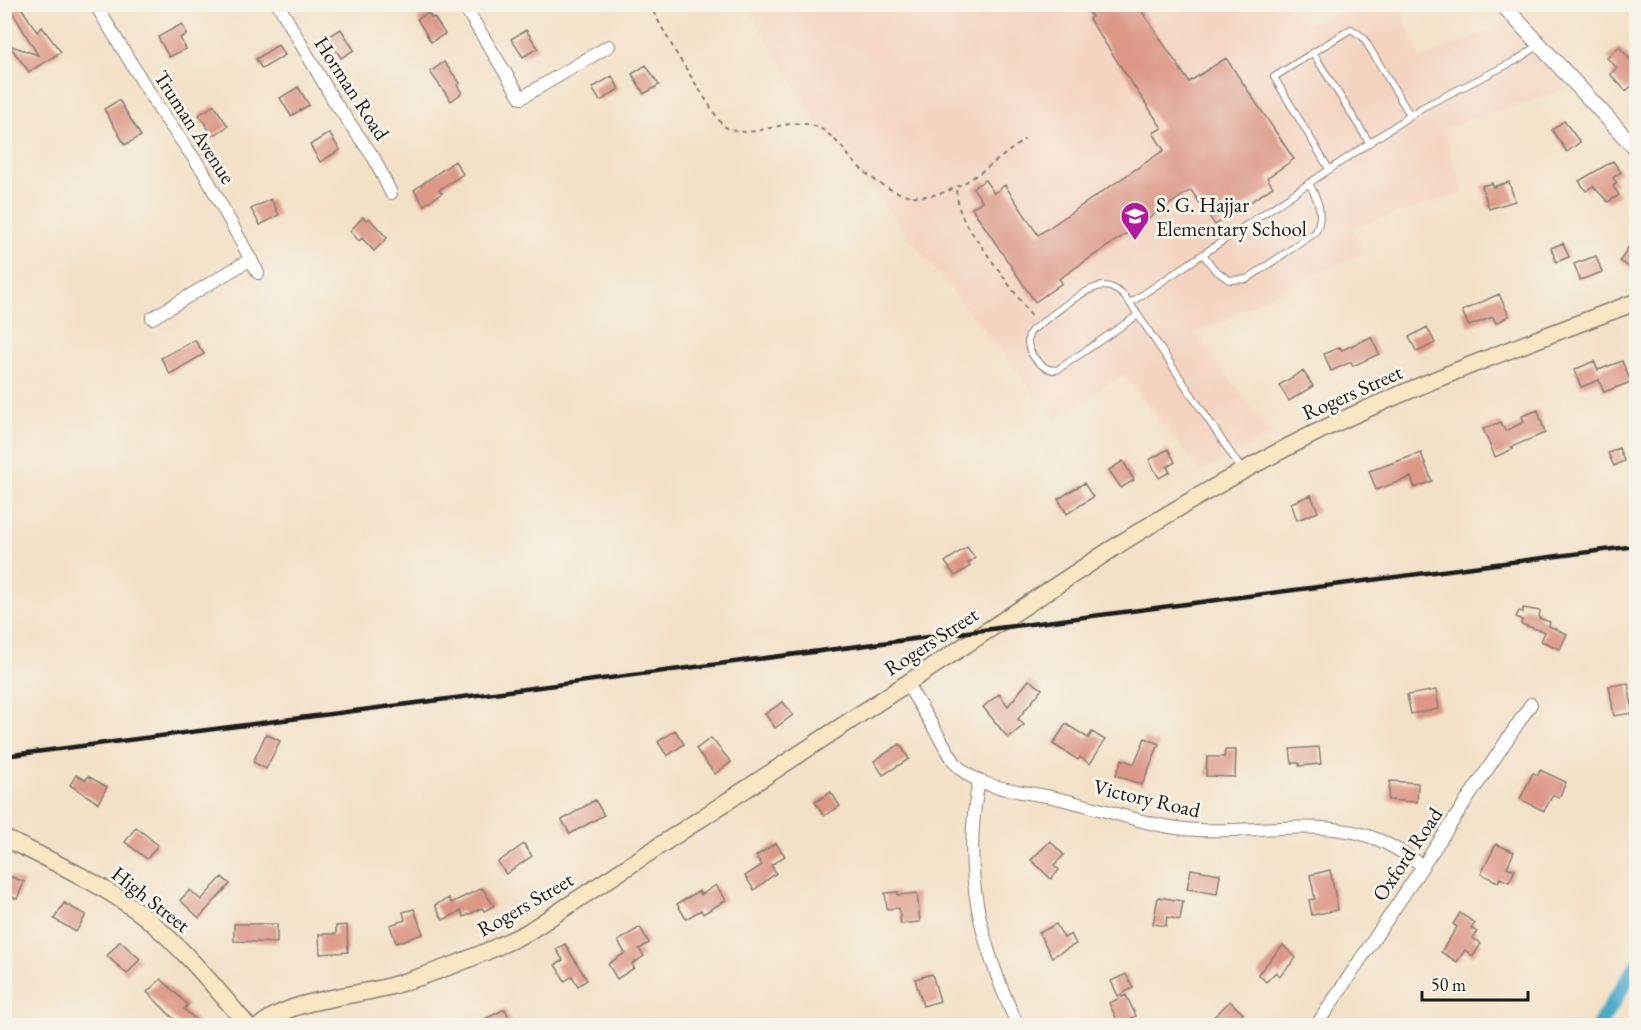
<svg xmlns="http://www.w3.org/2000/svg" width="1641" height="1030" viewBox="0 0 1641 1030" font-family="'EB Garamond',serif">
  <style>
    .built { fill: #f4d3c0 }
    .lines { fill: none; stroke-linecap: round; stroke-linejoin: round }
    .canal { stroke: #4babca; stroke-width: 15 }
    .building { fill: #dc9787 }
    .service-casing { stroke: #887e72; stroke-width: 8 }
    .minor-casing { stroke: #887e72; stroke-width: 14 }
    .tertiary-casing { stroke: #887e72; stroke-width: 17 }
    .secondary-casing { stroke: #887e72; stroke-width: 19 }
    .path { stroke: #887e72; stroke-width: 2; stroke-dasharray: 4.5 4.5; stroke-linecap: butt }
    .service { stroke: #fff; stroke-width: 6 }
    .minor { stroke: #fff; stroke-width: 12 }
    .tertiary { stroke: #fff; stroke-width: 15 }
    .secondary { stroke: #f9e7c3; stroke-width: 16 }
    .rail { stroke: #1c1c1c; stroke-width: 4.5 }
    .labels { text-anchor: middle; dominant-baseline: central; stroke-width: 6; stroke-linejoin: round; paint-order: stroke }
    .street-label { font-size: 21px; fill: #1c1c1c; stroke: #f7f3e8 }
    .poi-label { font-size: 21px; fill: #1c1c1c; stroke: #f7f3e8; text-anchor: start }
  </style>
  <rect width="100%" height="100%" fill="#f7f3e8"/>
  <filter id="ink" filterUnits="userSpaceOnUse"><feTurbulence type="fractalNoise" baseFrequency=".0167" numOctaves="2"/><feDisplacementMap in="SourceGraphic" scale="12" xChannelSelector="R" yChannelSelector="G"/><feConvolveMatrix kernelMatrix="1 2 1 2 8 2 1 2 1" color-interpolation-filters="sRGB"/></filter>
  <filter id="wash" filterUnits="userSpaceOnUse"><feTurbulence type="fractalNoise" baseFrequency=".008" numOctaves="4" result="noise"/><feDisplacementMap in="SourceGraphic" scale="24" xChannelSelector="R" yChannelSelector="G"/><feGaussianBlur stdDeviation="1.35" result="paint"/><feColorMatrix in="noise" values="0 0 0 0 0 0 0 0 0 0 0 0 0 0 0 0 0 1.4 0 .05"/><feComposite in="paint" operator="in"/></filter>
  <g filter="url(#wash)">
    <rect width="100%" height="100%" fill="#f3e1c7"/>
    <path class="built" d="M 1284,4 L 1306,25 L 1363,5 L 1400,5 L 1419,59 L 1508,24 L 1569,89 L 1443,129 L 1464,193 L 1352,228 L 1363,254 L 1319,272 L 1195,334 L 1272,434 L 1201,472 L 1124,374 L 1055,419 L 823,130 L 745,5 Z"/>
    <g class="lines">
      <path class="canal" d="M 1598,1026 L 1636,966"/>
    </g>
    <g id="blocks">
      <path class="building" d="M 19,4 L 37,32 L 42,27 L 61,52 L 29,72 L 9,45 L 38,55 L 8,5 Z
        M 1083,4 L 1137,4 L 1189,82 L 1226,58 L 1294,159 L 1267,178 L 1273,187 L 1215,225 L 1191,190 L 1059,279 L 1062,283 L 1035,302 L 972,208 L 982,201 L 973,188 L 985,180 L 994,193 L 1005,185 L 1038,235 L 1164,150 L 1153,133 L 1162,128 L 1089,19 L 1092,17 Z
        M 428,13 L 432,18 L 434,17 L 445,34 L 431,42 L 417,19 Z
        M 182,24 L 187,34 L 180,38 L 186,49 L 169,57 L 158,37 Z
        M 341,29 L 354,50 L 341,58 L 328,37 Z
        M 526,30 L 538,48 L 523,57 L 511,39 Z
        M 278,45 L 285,55 L 262,69 L 256,59 Z
        M 1619,47 L 1636,66 L 1636,82 L 1626,91 L 1610,74 L 1617,68 L 1607,58 Z
        M 444,62 L 460,83 L 457,85 L 462,93 L 451,101 L 430,72 Z
        M 646,65 L 659,85 L 644,94 L 632,74 Z
        M 612,76 L 619,89 L 600,101 L 592,88 Z
        M 298,87 L 309,105 L 291,116 L 280,98 Z
        M 119,100 L 141,136 L 125,145 L 104,109 Z
        M 214,105 L 228,126 L 213,136 L 199,115 Z
        M 1564,121 L 1580,142 L 1567,152 L 1552,130 Z
        M 329,133 L 340,150 L 320,162 L 310,145 Z
        M 455,161 L 463,174 L 439,190 L 442,193 L 424,205 L 414,190 Z
        M 1613,161 L 1621,172 L 1613,178 L 1617,183 L 1613,186 L 1619,195 L 1608,202 L 1593,186 L 1586,191 L 1579,181 Z
        M 1509,182 L 1515,201 L 1489,209 L 1482,186 L 1492,183 L 1493,187 Z
        M 271,199 L 279,215 L 260,225 L 251,209 Z
        M 363,217 L 366,220 L 369,218 L 387,238 L 374,251 L 362,238 L 359,241 L 350,231 Z
        M 1636,235 L 1636,262 L 1632,269 L 1620,261 Z
        M 1563,243 L 1569,257 L 1556,262 L 1551,248 Z
        M 1596,256 L 1602,272 L 1580,280 L 1574,264 Z
        M 1499,294 L 1509,316 L 1496,323 L 1493,317 L 1469,326 L 1462,311 Z
        M 1427,327 L 1435,343 L 1417,352 L 1409,337 Z
        M 1371,337 L 1379,354 L 1353,366 L 1351,362 L 1331,371 L 1324,354 L 1340,347 L 1342,350 Z
        M 195,340 L 204,354 L 170,374 L 161,358 Z
        M 1594,361 L 1598,370 L 1622,361 L 1631,382 L 1604,392 L 1599,380 L 1581,387 L 1574,370 Z
        M 1303,371 L 1313,386 L 1289,401 L 1279,385 Z
        M 1538,410 L 1545,433 L 1511,447 L 1513,449 L 1495,457 L 1483,429 L 1501,422 L 1505,431 L 1524,422 L 1522,416 Z
        M 1619,448 L 1624,461 L 1614,466 L 1608,453 Z
        M 1168,449 L 1175,462 L 1167,467 L 1170,472 L 1159,478 L 1149,460 Z
        M 1421,453 L 1432,481 L 1415,488 L 1411,477 L 1376,490 L 1369,471 Z
        M 1123,461 L 1134,480 L 1121,488 L 1109,470 Z
        M 1084,483 L 1093,497 L 1067,514 L 1058,499 Z
        M 1311,495 L 1318,512 L 1297,520 L 1291,503 Z
        M 967,547 L 975,558 L 968,563 L 970,566 L 955,576 L 945,562 Z
        M 1523,608 L 1540,611 L 1539,618 L 1550,622 L 1549,626 L 1567,634 L 1560,649 L 1541,641 L 1545,632 L 1521,624 L 1522,620 L 1516,617 L 1519,611 L 1523,612 Z
        M 1029,680 L 1042,689 L 1018,719 L 1024,725 L 1008,738 L 983,707 L 999,694 L 1008,706 Z
        M 1628,683 L 1633,713 L 1614,716 L 1609,686 Z
        M 1436,690 L 1439,709 L 1411,714 L 1407,695 Z
        M 783,702 L 793,715 L 775,728 L 765,714 Z
        M 1066,724 L 1088,738 L 1092,732 L 1105,740 L 1090,764 L 1080,757 L 1078,760 L 1053,744 Z
        M 675,730 L 684,744 L 667,756 L 658,742 Z
        M 266,734 L 280,741 L 266,769 L 253,762 Z
        M 711,738 L 731,762 L 715,774 L 696,749 Z
        M 1145,738 L 1159,744 L 1142,785 L 1116,775 L 1122,759 L 1134,764 Z
        M 900,744 L 909,759 L 883,775 L 874,761 Z
        M 1319,747 L 1321,764 L 1299,766 L 1299,763 L 1292,763 L 1290,749 Z
        M 1225,750 L 1236,750 L 1235,777 L 1206,776 L 1207,757 L 1224,757 Z
        M 1540,770 L 1566,782 L 1559,798 L 1553,795 L 1544,811 L 1520,799 L 1533,773 L 1538,775 Z
        M 76,775 L 86,780 L 88,776 L 107,787 L 98,803 L 70,785 Z
        M 1390,781 L 1418,783 L 1417,802 L 1388,800 Z
        M 831,792 L 840,806 L 824,816 L 815,802 Z
        M 595,800 L 604,815 L 570,834 L 562,820 Z
        M 136,827 L 158,845 L 147,859 L 125,842 Z
        M 1050,841 L 1064,855 L 1054,865 L 1059,870 L 1051,879 L 1031,860 Z
        M 776,843 L 785,856 L 771,865 L 776,873 L 754,890 L 745,876 L 762,865 L 756,856 Z
        M 524,844 L 532,856 L 506,874 L 498,862 Z
        M 1496,844 L 1514,852 L 1507,867 L 1515,870 L 1509,882 L 1500,878 L 1498,882 L 1481,874 Z
        M 1191,869 L 1220,874 L 1217,894 L 1187,889 Z
        M 1330,870 L 1338,910 L 1312,915 L 1309,900 L 1315,899 L 1310,875 Z
        M 4,874 L 24,882 L 17,899 L 4,894 Z
        M 222,877 L 230,884 L 199,918 L 180,900 L 190,890 L 201,900 Z
        M 716,885 L 726,900 L 703,914 L 701,910 L 686,919 L 677,904 L 699,891 L 701,895 Z
        M 482,888 L 494,906 L 484,911 L 482,908 L 464,917 L 461,911 L 443,920 L 435,905 L 449,898 L 451,903 Z
        M 898,892 L 898,895 L 917,893 L 920,922 L 901,924 L 899,908 L 887,909 L 885,893 Z
        M 1158,897 L 1183,901 L 1180,920 L 1167,917 L 1166,926 L 1153,924 Z
        M 64,903 L 86,915 L 76,932 L 54,919 Z
        M 414,909 L 423,934 L 396,943 L 390,925 L 405,920 L 403,912 Z
        M 1460,913 L 1475,923 L 1471,928 L 1477,932 L 1473,938 L 1481,944 L 1473,956 L 1465,950 L 1457,962 L 1441,952 L 1457,927 L 1453,924 Z
        M 234,924 L 277,924 L 277,943 L 234,941 Z
        M 1056,924 L 1064,938 L 1071,934 L 1076,944 L 1052,957 L 1039,933 Z
        M 347,925 L 348,952 L 320,954 L 319,934 L 336,934 L 336,926 Z
        M 640,927 L 649,943 L 639,949 L 644,956 L 632,964 L 634,968 L 617,979 L 608,964 L 625,953 L 618,941 Z
        M 120,941 L 140,959 L 127,974 L 107,956 Z
        M 565,944 L 587,980 L 578,986 L 572,976 L 565,981 L 555,965 L 563,960 L 556,949 Z
        M 1283,945 L 1296,958 L 1280,976 L 1276,972 L 1266,982 L 1258,974 Z
        M 932,974 L 940,1001 L 923,1006 L 915,979 Z
        M 1126,974 L 1133,988 L 1118,996 L 1111,981 Z
        M 161,979 L 188,1005 L 184,1009 L 202,1026 L 181,1026 L 147,992 Z
        M 1126,995 L 1136,1016 L 1119,1024 L 1109,1003 Z
        M 1230,1001 L 1243,1014 L 1232,1026 L 1205,1026 Z
        M 505,1009 L 511,1022 L 503,1026 L 471,1026 Z"/>
    </g>
  </g>
  <g filter="url(#ink)">
    <use href="#blocks" fill-opacity="0" stroke="#887e72" stroke-width="1.5"/>
    <g class="lines">
      <g class="service-casing">
        <path id="service" d="M 1313,53 L 1369,142
          M 1329,169 L 1274,77 L 1351,29 L 1363,37 L 1410,115
          M 1203,254 L 1214,269 L 1229,280 L 1247,279 L 1315,233 C 1325,215 1318,200 1309,183
          M 1130,303 L 1423,107 L 1517,60 L 1539,45
          M 1138,315 L 1057,370 C 1040,372 1019,345 1032,330 C 1048,319 1085,286 1103,286 C 1120,286 1130,303 1138,315 L 1242,470"/>
      </g>
      <g class="minor-casing">
        <path id="minor" d="M 95,4 L 161,112 L 203,171 L 258,273
          M 278,4 L 334,101 L 374,158 L 391,193
          M 463,4 L 521,98 L 609,46
          M 152,318 L 251,259
          M 907,684 L 955,763 C 977,790 1019,790 1051,797 C 1096,806 1140,824 1184,829 C 1248,836 1318,815 1379,840 C 1395,847 1408,856 1422,865
          M 979,781 C 961,871 980,944 1018,1026
          M 1316,1026 L 1531,704"/>
      </g>
      <g class="tertiary-casing">
        <path id="tertiary" d="M 1502,4 L 1636,149"/>
      </g>
      <g class="secondary-casing">
        <path id="secondary" d="M 4,838 C 52,861 101,883 144,916 C 183,948 215,987 248,1026
          M 260,1026 C 290,999 352,997 391,986 C 439,972 483,955 528,932 L 1121,543 C 1195,497 1270,453 1349,417 C 1443,374 1540,338 1636,302"/>
      </g>
      <path class="path" d="M 649,4 L 676,53 L 722,125 C 749,144 781,117 811,125 C 832,130 844,152 858,166 C 924,229 968,181 1025,139
        M 956,190 L 959,208 L 965,223 L 1032,317"/>
      <use href="#service" class="service"/>
      <use href="#minor" class="minor"/>
      <use href="#tertiary" class="tertiary"/>
      <use href="#secondary" class="secondary"/>
      <path class="rail" d="M 4,756 L 1636,546"/>
    </g>
  </g>
  <defs>
    <g id="school-pin" transform="scale(1.5)"><path d="M0 17L-7.5 6A9.5 9.5 0 1 1 7.5 6Z" fill="#b5179e" stroke="#f7f3e8"/><path d="M0-5L7-2L0 1L-7-2ZM-4 1L0 2.5L4 1V4Q0 6-4 4Z" fill="#fff"/></g>
  </defs>
  <g fill-rule="evenodd">
    <use href="#school-pin" x="1135" y="216"/>
  </g>
  <g class="labels">
    <g class="street-label">
      <text transform="translate(352 88) rotate(57)">Horman Road</text>
      <text transform="translate(195 127) rotate(57)">Truman Avenue</text>
      <text transform="translate(1352 392) rotate(-24)">Rogers Street</text>
      <text transform="translate(931 641) rotate(-33)">Rogers Street</text>
      <text transform="translate(1147 798) rotate(13)">Victory Road</text>
      <text transform="translate(1407 854) rotate(-56)">Oxford Road</text>
      <text transform="translate(151 899) rotate(38)">High Street</text>
      <text transform="translate(525 904) rotate(-30)">Rogers Street</text>
    </g>
    <g class="poi-label">
      <text x="1156" y="204">S. G. Hajjar<tspan x="1156" dy="24">Elementary School</tspan></text>
    </g>
  </g>
  <rect width="1641" height="1030" fill="none" stroke="#f7f3e8" stroke-width="24"/>
  <path d="M1422 991v9h106v-9" fill="none" stroke="#1c1c1c" stroke-width="3"/>
  <text x="1431" y="991" font-size="18" fill="#1c1c1c" stroke="#f7f3e8" stroke-width="4.5" paint-order="stroke">50 m</text>
</svg>
